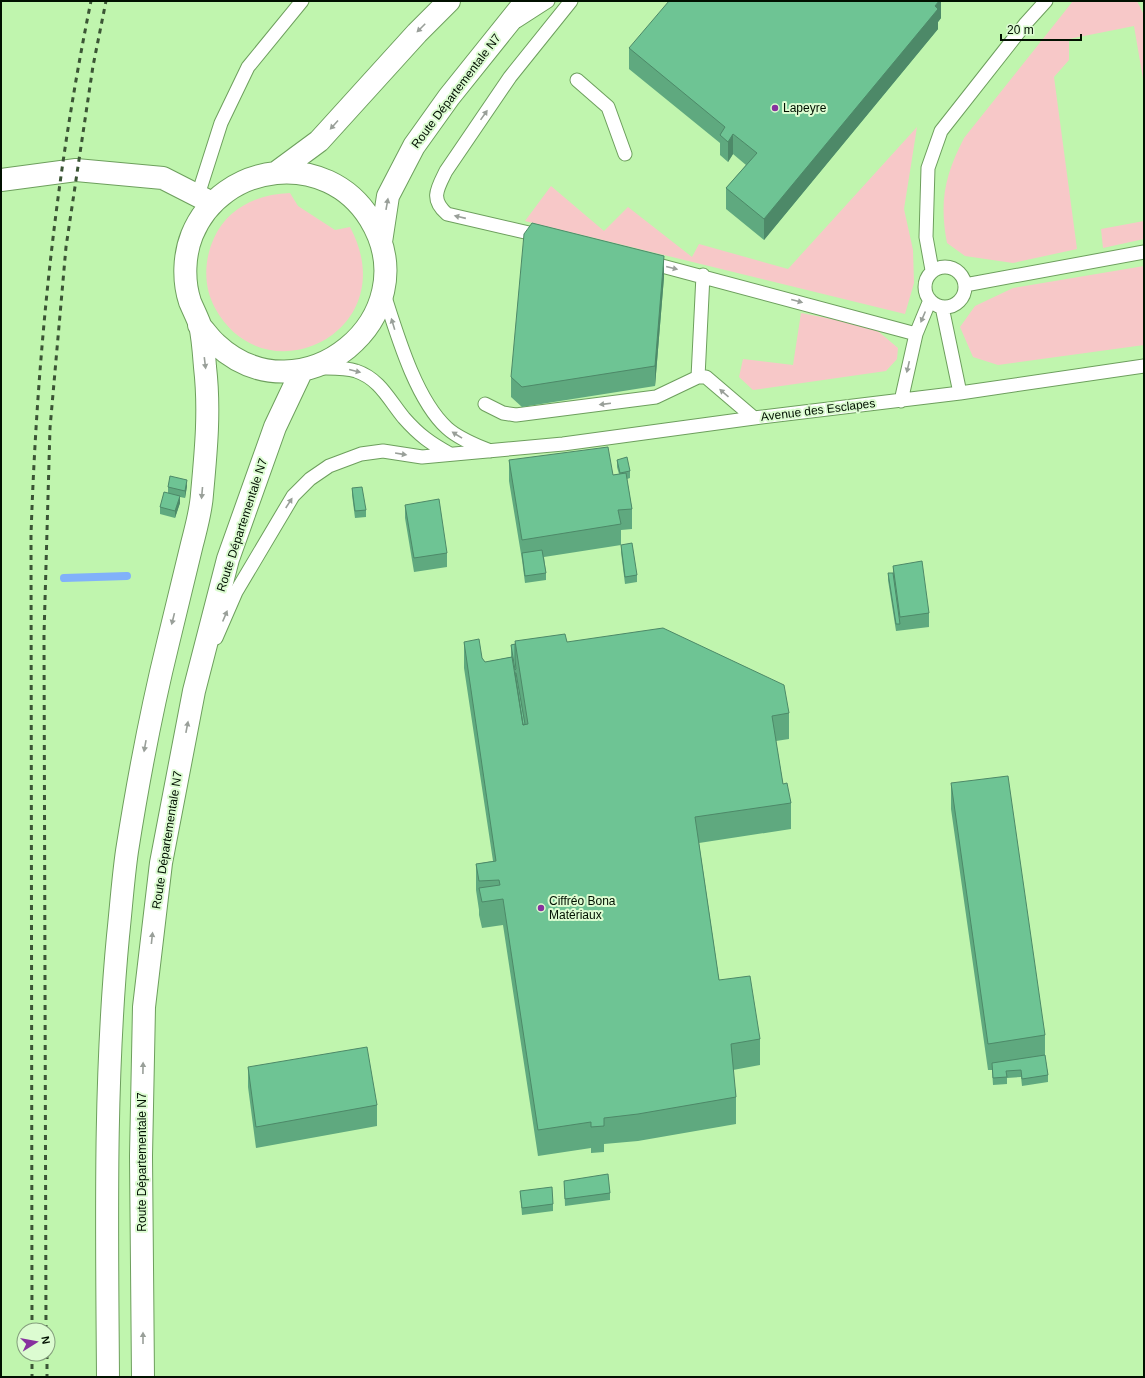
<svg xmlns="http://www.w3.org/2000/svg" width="1145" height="1378" viewBox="0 0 1145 1378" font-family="Arial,sans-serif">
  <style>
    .green { fill: #f7c8c8 }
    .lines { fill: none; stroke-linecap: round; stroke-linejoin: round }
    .stream { stroke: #81b1fa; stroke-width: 8 }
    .lane-casing { stroke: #6d9f5d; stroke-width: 15 }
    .street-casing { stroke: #6d9f5d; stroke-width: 24 }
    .primary-casing { stroke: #6d9f5d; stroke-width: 24 }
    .lane { stroke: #fff; stroke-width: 13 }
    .street { stroke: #fff; stroke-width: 22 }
    .primary { stroke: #fff; stroke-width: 22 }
    .rail { stroke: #3b5535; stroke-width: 3; stroke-dasharray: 5 5; stroke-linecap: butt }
    .wall { fill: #5fa97f }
    .shaded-wall { fill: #4d8968 }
    .building { fill: #6ec494; stroke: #4d8968 }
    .oneway { fill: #999f99 }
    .poi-dot { fill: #87319e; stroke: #dcfcd1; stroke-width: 1.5 }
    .labels { text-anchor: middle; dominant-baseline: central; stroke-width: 4; stroke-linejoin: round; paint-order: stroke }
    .street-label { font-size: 12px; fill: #011000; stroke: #dcfcd1 }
    .poi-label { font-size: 12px; fill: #011000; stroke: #dcfcd1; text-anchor: start }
  </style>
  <rect width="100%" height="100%" fill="#c0f5ae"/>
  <path class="green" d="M 1073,1 L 1137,1 L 1144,15 L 1144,85 L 1134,26 L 1069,39 L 1069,60 L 1054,77 L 1077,249 L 1013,263 L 965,256 L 947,243 C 939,201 945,175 964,138 Z
    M 917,127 L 904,209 L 913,250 L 914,283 L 905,314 L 525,221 L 551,186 L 604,231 L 628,207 L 692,257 L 699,244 L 788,269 Z
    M 290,193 L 298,206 L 335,230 L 350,227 C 406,332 265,400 215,308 C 203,286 204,260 214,238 C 228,207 259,194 290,193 Z
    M 1144,221 L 1144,239 L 1103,248 L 1101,229 Z
    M 1144,266 L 1144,345 L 998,365 L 973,357 L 960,327 L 975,306 L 1013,288 Z
    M 801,313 L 873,327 L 898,348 L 897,359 L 886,371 L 753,390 L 739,377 L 743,359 L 793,365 Z"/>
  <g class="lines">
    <path class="stream" d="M 64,578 L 127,576"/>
    <g class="lane-casing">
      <path id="lane" d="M 517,21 L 548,1
        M 577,80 L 608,107 L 625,154
        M 198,195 L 221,123 L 248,67 L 302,1
        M 542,236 L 447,214 C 430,199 437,189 446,171 L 510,77 L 571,1
        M 647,262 L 916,334
        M925 287a20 20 0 1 1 40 0a20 20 0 1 1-40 0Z
        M 932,270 L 926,237 L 928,168 L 941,131 L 1026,23 L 1046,1
        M 965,285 L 1144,252
        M 383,291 C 396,331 415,399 447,428 C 459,439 476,445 490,451
        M 942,307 L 960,393
        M 316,368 C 329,368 345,367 356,371 C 380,379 389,400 404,418 C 419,435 430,443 450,454
        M 698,377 L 703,275
        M 901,401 L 916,334 L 930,300
        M 485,404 L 503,413 L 516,415 L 656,397 L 698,377 L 706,377 L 754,418
        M 216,638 L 236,592 L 293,496 L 310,479 L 329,466 L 361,454 L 383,451 L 422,457 L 563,444 L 754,418 L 960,393 L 1144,366"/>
    </g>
    <g class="street-casing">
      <path id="street" d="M 1,180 L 76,170 L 163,178 L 212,203"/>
    </g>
    <g class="primary-casing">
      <path id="primary" d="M 277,172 L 319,141 L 417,33 L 449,1
        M 381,242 L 388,196 L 414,146 L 449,97 L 526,1
        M 108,1377 C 107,1230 104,1083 118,936 C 121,908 123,879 127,851 C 138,781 151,712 168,643 C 176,610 184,577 192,544 C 196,528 201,511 202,494 C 206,451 210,410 205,367 C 204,354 203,338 200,325 C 197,317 193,309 190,302 C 183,281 184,255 192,235 C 222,161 327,149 370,219 C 430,317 301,423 216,344 C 210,339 205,331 199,325
        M 143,1377 L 141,1156 L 144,1007 L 161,863 L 194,691 L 228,559 L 275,427 L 302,370"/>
    </g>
    <use href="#lane" class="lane"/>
    <use href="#street" class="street"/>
    <use href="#primary" class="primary"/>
    <path class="rail" d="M 32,1330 L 31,535 C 37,355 55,177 91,1
      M 46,1330 L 44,635 L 50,428 L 66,247 L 93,66 L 106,1
      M 32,1354 L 32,1377
      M 47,1354 L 47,1377"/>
  </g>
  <path class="wall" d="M 941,1 L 941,18 L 938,22 L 938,29 L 764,240 L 726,209 L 726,188 L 746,165 L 733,154 L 728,162 L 720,155 L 720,143 L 629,69 L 629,48 Z
    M 664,277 L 655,386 L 522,407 L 511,397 L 511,377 Z
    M 509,460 L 613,475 L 619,474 L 617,467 L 617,460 L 630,471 L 630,478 L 627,479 L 632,509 L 632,529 L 621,530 L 621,545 L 544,557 L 546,573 L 546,580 L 525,583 L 522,560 L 509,481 Z
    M 187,486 L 185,498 L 180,497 L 180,503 L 175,518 L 160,514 L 160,507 L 168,493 L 168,487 Z
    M 352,488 L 366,510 L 366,517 L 355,518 L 352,495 Z
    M 405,505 L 447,553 L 447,567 L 414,572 L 405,518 Z
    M 621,545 L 637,575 L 637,582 L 625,584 L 621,552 Z
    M 893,566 L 929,613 L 929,627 L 896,631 L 888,580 L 888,573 L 893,573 Z
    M 515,641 L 567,642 L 789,713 L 789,739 L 776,741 L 783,784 L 791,803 L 791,829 L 699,843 L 719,980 L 760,1039 L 760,1065 L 733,1070 L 736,1097 L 736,1124 L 638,1141 L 604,1144 L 604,1152 L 591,1153 L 591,1148 L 538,1156 L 503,925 L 482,928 L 479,915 L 479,910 L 476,890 L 476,864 L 493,861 L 464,668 L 464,642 L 482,658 L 485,662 L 511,657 L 511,645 L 515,644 Z
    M 951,783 L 1045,1035 L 1045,1055 L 1048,1075 L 1048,1082 L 1022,1086 L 1021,1077 L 1007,1078 L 1007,1084 L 993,1085 L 992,1070 L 988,1070 L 951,809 Z
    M 248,1067 L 377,1105 L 377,1126 L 256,1148 L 248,1087 Z
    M 564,1181 L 610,1193 L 610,1200 L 565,1206 Z
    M 520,1191 L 553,1204 L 553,1211 L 522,1215 Z"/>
  <path class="shaded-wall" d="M 939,1 L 941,1 L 941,18 L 938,22 L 938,29 L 764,240 L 764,219 Z
    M 733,134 L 733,154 L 728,162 L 728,142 Z
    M 664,256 L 664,277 L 655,386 L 655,366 Z
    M 187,480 L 187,486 L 185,498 L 185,491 Z
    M 180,496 L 180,503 L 175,518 L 175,511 Z"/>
  <path class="building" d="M 669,1 L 939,1 L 935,6 L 938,9 L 764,219 L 726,188 L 757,153 L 733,134 L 728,142 L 720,135 L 725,127 L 629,48 Z
    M 532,223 L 664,256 L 655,366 L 522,387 L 511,377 L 524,234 Z
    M 608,447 L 613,475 L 626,473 L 632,509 L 618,510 L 621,524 L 522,540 L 509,460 Z
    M 627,457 L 630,471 L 620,473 L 617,460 Z
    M 170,476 L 187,480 L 185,491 L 168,487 Z
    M 362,487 L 366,510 L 355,511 L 352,488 Z
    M 164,492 L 180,496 L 175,511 L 160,507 Z
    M 439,499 L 447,553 L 414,558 L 405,505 Z
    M 632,543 L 637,575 L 625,577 L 621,545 Z
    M 542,550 L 546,573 L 525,576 L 522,553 Z
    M 922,561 L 929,613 L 900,617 L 893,566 Z
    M 888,573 L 893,573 L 900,624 L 896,624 Z
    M 663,628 L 784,685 L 789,713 L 772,716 L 783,784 L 787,783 L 791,803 L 695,817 L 719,980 L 750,976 L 760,1039 L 731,1044 L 736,1097 L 638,1114 L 604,1118 L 604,1126 L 591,1127 L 591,1122 L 538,1130 L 503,899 L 482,902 L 479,888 L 500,885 L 499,880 L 479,881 L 476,864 L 496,861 L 464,642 L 479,639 L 482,658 L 485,662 L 512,657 L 523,725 L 528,724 L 515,641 L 565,634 L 567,642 Z
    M 515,644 L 515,660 L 516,669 L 515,670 L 511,645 Z
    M 515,673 L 516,673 L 525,724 L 523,725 Z
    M 1008,776 L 1045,1035 L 988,1044 L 951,783 Z
    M 367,1047 L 377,1105 L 256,1127 L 248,1067 Z
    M 1045,1055 L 1048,1075 L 1022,1079 L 1021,1070 L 1006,1071 L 1007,1077 L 993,1078 L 992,1063 Z
    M 608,1174 L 610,1193 L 565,1199 L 564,1181 Z
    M 552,1187 L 553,1204 L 522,1208 L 520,1191 Z"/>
  <defs><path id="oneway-solid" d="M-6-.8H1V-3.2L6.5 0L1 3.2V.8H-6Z"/></defs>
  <g class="oneway">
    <use href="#oneway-solid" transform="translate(421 28) rotate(135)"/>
    <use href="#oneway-solid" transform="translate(484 115) rotate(-55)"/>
    <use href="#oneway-solid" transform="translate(334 125) rotate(132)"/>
    <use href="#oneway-solid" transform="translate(387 204) rotate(-80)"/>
    <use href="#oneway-solid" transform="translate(460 217) rotate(-167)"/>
    <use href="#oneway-solid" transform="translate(672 268) rotate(14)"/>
    <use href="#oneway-solid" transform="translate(797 301) rotate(15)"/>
    <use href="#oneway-solid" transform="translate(923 317) rotate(113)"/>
    <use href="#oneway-solid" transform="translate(393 324) rotate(-107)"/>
    <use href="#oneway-solid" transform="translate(205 363) rotate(83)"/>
    <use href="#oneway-solid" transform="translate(908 367) rotate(103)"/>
    <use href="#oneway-solid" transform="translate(355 371) rotate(14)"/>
    <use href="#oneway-solid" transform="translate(724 393) rotate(-139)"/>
    <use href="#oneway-solid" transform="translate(605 404) rotate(173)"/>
    <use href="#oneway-solid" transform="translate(457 435) rotate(-148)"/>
    <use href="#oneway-solid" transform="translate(401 454) rotate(9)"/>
    <use href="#oneway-solid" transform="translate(202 493) rotate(95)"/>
    <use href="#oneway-solid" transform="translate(289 503) rotate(-57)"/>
    <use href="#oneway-solid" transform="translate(225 616) rotate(-67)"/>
    <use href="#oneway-solid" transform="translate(173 619) rotate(104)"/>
    <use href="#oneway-solid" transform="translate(187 727) rotate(-79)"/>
    <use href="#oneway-solid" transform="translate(145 746) rotate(100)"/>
    <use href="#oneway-solid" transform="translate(152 938) rotate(-84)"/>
    <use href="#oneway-solid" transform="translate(143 1068) rotate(-89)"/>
    <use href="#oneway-solid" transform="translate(143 1338) rotate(-90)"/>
  </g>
  <g class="poi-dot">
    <circle cx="775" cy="108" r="4"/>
    <circle cx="541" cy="908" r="4"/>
  </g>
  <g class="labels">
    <g class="street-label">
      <text transform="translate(456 91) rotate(-53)">Route Départementale N7</text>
      <text transform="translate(818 410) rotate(-7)">Avenue des Esclapes</text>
      <text transform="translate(242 525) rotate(-72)">Route Départementale N7</text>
      <text transform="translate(167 840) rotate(-81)">Route Départementale N7</text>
      <text transform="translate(142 1162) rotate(-90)">Route Départementale N7</text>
    </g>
    <g class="poi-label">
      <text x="783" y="108">Lapeyre</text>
      <text x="549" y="901">Ciffréo Bona<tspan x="549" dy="14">Matériaux</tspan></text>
    </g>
  </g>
  <rect width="1145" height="1378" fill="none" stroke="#011000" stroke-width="4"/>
  <g transform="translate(36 1342) rotate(79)"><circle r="19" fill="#dcfcd1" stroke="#849e7d"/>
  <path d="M0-3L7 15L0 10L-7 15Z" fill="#87319e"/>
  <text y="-6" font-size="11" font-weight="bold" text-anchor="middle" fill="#011000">N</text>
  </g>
  <path d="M1001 34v6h80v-6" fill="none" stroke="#011000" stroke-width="2"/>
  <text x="1007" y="34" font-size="12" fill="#011000" stroke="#dcfcd1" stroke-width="3" paint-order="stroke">20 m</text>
</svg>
